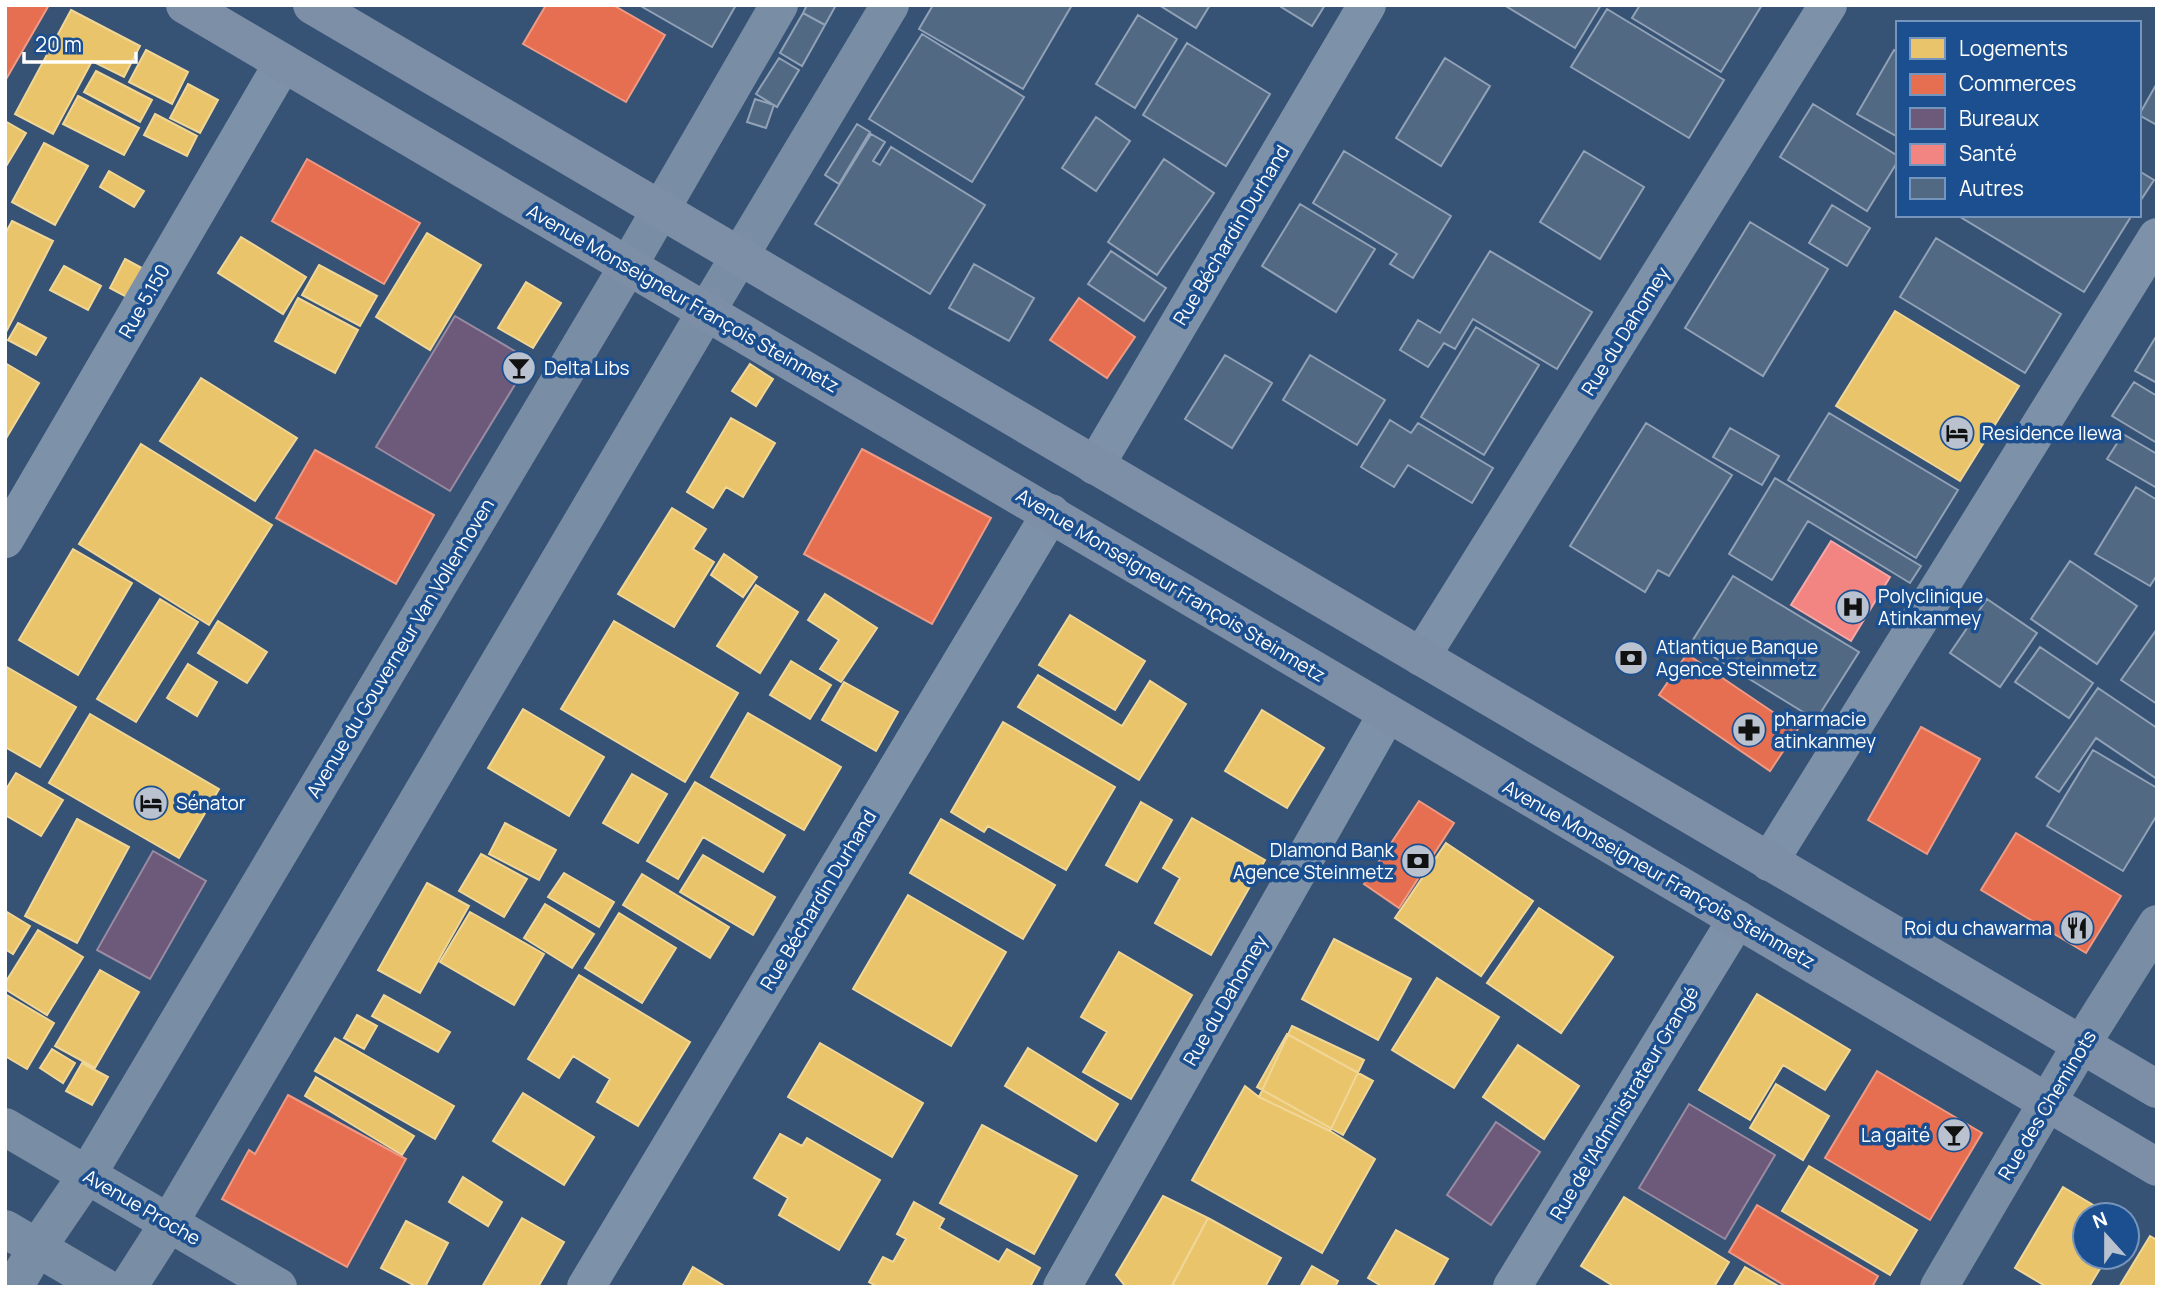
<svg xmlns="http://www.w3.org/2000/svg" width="2162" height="1292" viewBox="0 0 2162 1292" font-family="Manrope,sans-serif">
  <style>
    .homes { fill: #e9c46a; stroke: #f0d697; stroke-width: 2 }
    .shops { fill: #e76f51; stroke: #ee9a85; stroke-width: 2 }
    .offices { fill: #6d597a; stroke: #998ba2; stroke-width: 2 }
    .health { fill: #f28482; stroke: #f6a9a8; stroke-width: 2 }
    .building { fill: #526984; stroke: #92a2b6; stroke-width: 2 }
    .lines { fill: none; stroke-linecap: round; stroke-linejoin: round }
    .street { stroke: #7d92a8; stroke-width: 38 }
    .secondary { stroke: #798da4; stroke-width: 38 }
    .primary { stroke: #7d8ea7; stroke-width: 38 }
    .labels { text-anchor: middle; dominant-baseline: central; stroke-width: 7; stroke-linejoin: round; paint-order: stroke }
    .street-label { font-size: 19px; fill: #fff; stroke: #1b4f8f }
    .poi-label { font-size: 19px; fill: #fff; stroke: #1b4f8f; text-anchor: start }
  </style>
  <rect width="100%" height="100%" fill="#365274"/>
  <path class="homes" d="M 71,10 L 140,46 L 124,77 L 92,61 L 53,134 L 15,114 Z
    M 146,50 L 188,72 L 172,104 L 129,82 Z
    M 96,71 L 152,100 L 140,122 L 84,92 Z
    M 188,84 L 218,100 L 200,133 L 170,118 Z
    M 78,96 L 139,128 L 124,155 L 63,124 Z
    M 155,114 L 197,136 L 187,156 L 144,135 Z
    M 5,121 L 26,133 L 5,168 Z
    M 44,143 L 88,166 L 55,225 L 12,202 Z
    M 109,171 L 144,191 L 134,207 L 100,187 Z
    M 12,221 L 53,241 L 5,334 L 5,234 Z
    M 427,233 L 481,265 L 430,350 L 376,317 Z
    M 241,237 L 306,277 L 283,314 L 218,273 Z
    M 125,259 L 151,273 L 136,302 L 110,288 Z
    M 319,265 L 377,296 L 360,326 L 302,295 Z
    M 64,266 L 101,286 L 88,310 L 50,290 Z
    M 526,282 L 561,303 L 533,348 L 498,328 Z
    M 298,298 L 358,330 L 335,373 L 275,341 Z
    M 1895,311 L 2019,386 L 1960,481 L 1836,406 Z
    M 18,323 L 46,338 L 36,355 L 8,340 Z
    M 5,363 L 39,383 L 5,440 Z
    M 750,364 L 773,379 L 756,406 L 732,391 Z
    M 201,378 L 297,438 L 255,501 L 160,441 Z
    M 731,418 L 775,443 L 743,497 L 726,487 L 713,508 L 687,492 Z
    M 141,444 L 272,525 L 209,625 L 79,544 Z
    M 672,508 L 706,529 L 693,549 L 714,562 L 674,627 L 618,594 Z
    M 73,549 L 132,583 L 78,675 L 19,640 Z
    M 724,554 L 757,577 L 743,597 L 711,575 Z
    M 756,585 L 798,612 L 760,673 L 717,646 Z
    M 825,594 L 877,628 L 841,682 L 820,669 L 839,640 L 808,620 Z
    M 160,599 L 198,622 L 136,722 L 97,699 Z
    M 1070,615 L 1145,661 L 1115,710 L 1039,665 Z
    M 218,621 L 267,652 L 247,683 L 198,653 Z
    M 614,621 L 738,693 L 685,782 L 561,709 Z
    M 791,661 L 831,685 L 810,719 L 770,695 Z
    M 188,664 L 217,682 L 197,716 L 167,698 Z
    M 5,666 L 76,707 L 40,767 L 5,747 Z
    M 1038,675 L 1122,726 L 1150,681 L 1186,704 L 1139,780 L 1018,707 Z
    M 844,682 L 898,712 L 876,751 L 822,720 Z
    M 523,709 L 604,757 L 569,816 L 488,768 Z
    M 1262,710 L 1324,748 L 1287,808 L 1225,771 Z
    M 748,713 L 841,767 L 804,830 L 711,777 Z
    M 90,714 L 219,789 L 179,858 L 49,783 Z
    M 1003,722 L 1115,787 L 1066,870 L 988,826 L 984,832 L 951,812 Z
    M 16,773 L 63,800 L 41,836 L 5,815 L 5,791 Z
    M 632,774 L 667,794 L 638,843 L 603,823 Z
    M 695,782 L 785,835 L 763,872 L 703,837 L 678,879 L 647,861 Z
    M 1141,802 L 1172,820 L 1137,882 L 1106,865 Z
    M 1192,818 L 1265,860 L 1211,955 L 1155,923 L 1180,878 L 1163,868 Z
    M 77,819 L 129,847 L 77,943 L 25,916 Z
    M 941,819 L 1055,885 L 1023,939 L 910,873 Z
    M 505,823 L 556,850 L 539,880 L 489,854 Z
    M 1446,843 L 1533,901 L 1481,976 L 1395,918 Z
    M 481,854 L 527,879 L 504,917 L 459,891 Z
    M 703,855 L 775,897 L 753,935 L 680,892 Z
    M 564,873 L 614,902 L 599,927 L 548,897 Z
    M 642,874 L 729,927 L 710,958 L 623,905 Z
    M 427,883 L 469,906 L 420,993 L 378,970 Z
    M 908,895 L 1006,952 L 951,1046 L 853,989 Z
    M 545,904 L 594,934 L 572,968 L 524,938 Z
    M 1539,908 L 1613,957 L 1561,1033 L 1487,983 Z
    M 7,912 L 30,926 L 13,954 L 5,949 L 5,915 Z
    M 470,912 L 544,954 L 514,1005 L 440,962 Z
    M 619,913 L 676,948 L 642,1003 L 585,968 Z
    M 38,930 L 83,957 L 47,1015 L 5,989 L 5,983 Z
    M 1334,939 L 1411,979 L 1378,1040 L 1302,999 Z
    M 1119,952 L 1192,995 L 1131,1099 L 1083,1072 L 1107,1032 L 1081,1017 Z
    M 100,970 L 139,992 L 95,1068 L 55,1046 Z
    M 579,975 L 690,1042 L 638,1126 L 597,1102 L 610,1079 L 573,1056 L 559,1078 L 528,1059 Z
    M 1437,978 L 1499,1017 L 1454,1088 L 1392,1050 Z
    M 5,994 L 54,1023 L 27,1069 L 5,1056 Z
    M 1757,994 L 1850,1050 L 1825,1090 L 1783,1065 L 1750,1120 L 1699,1090 Z
    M 384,995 L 450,1032 L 438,1052 L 372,1016 Z
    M 357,1015 L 377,1026 L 364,1049 L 344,1038 Z
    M 1292,1026 L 1364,1060 L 1330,1131 L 1259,1097 Z
    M 1287,1034 L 1373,1081 L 1343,1135 L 1257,1087 Z
    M 335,1038 L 454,1106 L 435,1139 L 315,1071 Z
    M 820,1043 L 923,1103 L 892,1157 L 788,1097 Z
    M 1518,1045 L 1579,1086 L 1544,1139 L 1483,1097 Z
    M 1028,1048 L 1118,1104 L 1096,1141 L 1005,1086 Z
    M 52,1049 L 75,1063 L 63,1083 L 40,1068 Z
    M 82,1063 L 108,1077 L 92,1105 L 66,1091 Z
    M 316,1077 L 414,1136 L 402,1155 L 305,1096 Z
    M 1776,1084 L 1829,1116 L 1803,1160 L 1750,1128 Z
    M 1245,1086 L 1259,1097 L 1330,1131 L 1375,1159 L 1322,1253 L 1192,1180 Z
    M 523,1093 L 594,1137 L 564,1185 L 493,1141 Z
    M 982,1125 L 1077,1176 L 1034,1254 L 940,1203 Z
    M 780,1134 L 802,1146 L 807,1138 L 880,1180 L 839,1250 L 779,1215 L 788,1198 L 754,1178 Z
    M 1809,1166 L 1917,1230 L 1890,1275 L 1782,1211 Z
    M 463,1177 L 502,1202 L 488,1226 L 449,1202 Z
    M 2063,1187 L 2110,1215 L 2085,1215 L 2085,1257 L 2107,1257 L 2089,1287 L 2047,1287 L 2015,1268 Z
    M 1163,1196 L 1208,1218 L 1171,1287 L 1126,1287 L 1116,1275 Z
    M 1624,1197 L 1729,1262 L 1714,1287 L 1615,1287 L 1581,1266 Z
    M 914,1202 L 944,1219 L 939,1228 L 999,1262 L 1007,1249 L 1040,1268 L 1030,1287 L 878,1287 L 869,1282 L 883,1257 L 893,1262 L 906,1239 L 897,1234 Z
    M 522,1218 L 564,1242 L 538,1287 L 482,1287 Z
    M 1208,1218 L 1281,1258 L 1265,1287 L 1177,1287 L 1173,1284 Z
    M 406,1221 L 448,1243 L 425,1287 L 417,1287 L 381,1268 Z
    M 1396,1230 L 1448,1259 L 1432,1287 L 1383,1287 L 1368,1278 Z
    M 2150,1236 L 2157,1240 L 2157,1287 L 2119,1287 Z
    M 1312,1266 L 1338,1281 L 1335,1287 L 1300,1287 Z
    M 693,1267 L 726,1287 L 682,1287 Z
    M 1745,1267 L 1780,1287 L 1733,1287 Z"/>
  <path class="shops" d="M 5,5 L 49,5 L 5,81 Z
    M 546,5 L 613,5 L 665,35 L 626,102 L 523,44 Z
    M 307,159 L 420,223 L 384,284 L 272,221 Z
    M 1079,298 L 1135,337 L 1107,378 L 1050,340 Z
    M 862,449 L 991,518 L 932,624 L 804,554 Z
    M 315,450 L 434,515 L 396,584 L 276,518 Z
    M 1687,654 L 1798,729 L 1770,771 L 1659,695 Z
    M 1921,727 L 1980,759 L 1927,854 L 1868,820 Z
    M 1419,801 L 1454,823 L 1399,908 L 1364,884 Z
    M 2016,833 L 2121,896 L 2086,953 L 1981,890 Z
    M 1877,1071 L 1982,1133 L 1930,1220 L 1825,1158 Z
    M 288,1095 L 406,1159 L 347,1267 L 222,1199 L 249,1150 L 255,1154 Z
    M 1757,1205 L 1878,1276 L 1872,1287 L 1787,1287 L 1729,1252 Z"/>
  <path class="offices" d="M 455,316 L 530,360 L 450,491 L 376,447 Z
    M 153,851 L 206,881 L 150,979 L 97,950 Z
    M 1689,1104 L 1775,1155 L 1725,1239 L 1639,1188 Z
    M 1496,1122 L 1540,1152 L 1491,1225 L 1447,1195 Z"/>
  <path class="health" d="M 1831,541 L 1890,577 L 1851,641 L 1791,605 Z"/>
  <path class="building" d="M 639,5 L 736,5 L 712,47 Z
    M 807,5 L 836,5 L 825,25 L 803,13 Z
    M 933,5 L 1072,5 L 1023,89 L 919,29 Z
    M 1159,5 L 1210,5 L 1196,28 Z
    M 1278,5 L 1325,5 L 1312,26 Z
    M 1504,5 L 1601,5 L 1575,48 Z
    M 1640,5 L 1762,5 L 1721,72 L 1632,18 Z
    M 1607,9 L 1724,80 L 1689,138 L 1571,67 Z
    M 803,13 L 825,25 L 802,66 L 780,53 Z
    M 1138,15 L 1177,39 L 1135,108 L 1096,84 Z
    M 922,34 L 1024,97 L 972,182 L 869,119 Z
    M 1187,43 L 1270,94 L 1226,166 L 1143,115 Z
    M 1894,50 L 1898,52 L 1898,137 L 1857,114 Z
    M 779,58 L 799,70 L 777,107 L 756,94 Z
    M 1445,58 L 1490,86 L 1441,166 L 1396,138 Z
    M 2157,83 L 2157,125 L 2139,115 Z
    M 755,99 L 774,105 L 766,128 L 747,122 Z
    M 1813,104 L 1898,156 L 1898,161 L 1867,211 L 1780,157 Z
    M 1096,117 L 1130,141 L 1096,191 L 1062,168 Z
    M 857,124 L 870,132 L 839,184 L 825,175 Z
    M 871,134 L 885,142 L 873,161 L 880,165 L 891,147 L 985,205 L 930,294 L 815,224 Z
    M 1344,151 L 1451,216 L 1413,278 L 1390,264 L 1397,254 L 1313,203 Z
    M 1584,151 L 1644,187 L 1600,259 L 1540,222 Z
    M 1164,159 L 1214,193 L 1157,275 L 1108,242 Z
    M 2139,171 L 2154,180 L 2139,203 Z
    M 1300,204 L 1375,249 L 1336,312 L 1262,266 Z
    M 1832,205 L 1870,228 L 1847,266 L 1809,243 Z
    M 1957,215 L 2132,215 L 2084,292 Z
    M 1750,222 L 1828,269 L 1763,376 L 1685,328 Z
    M 1936,238 L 2061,314 L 2025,373 L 1900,297 Z
    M 1111,251 L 1166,288 L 1144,321 L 1088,284 Z
    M 1490,251 L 1592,312 L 1557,369 L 1473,319 L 1455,349 L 1444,343 L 1428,367 L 1400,350 L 1418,320 L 1440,333 Z
    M 974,264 L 1034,298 L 1009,341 L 949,308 Z
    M 1476,327 L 1539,365 L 1484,455 L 1421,417 Z
    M 2157,335 L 2157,383 L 2135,371 Z
    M 1225,355 L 1272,383 L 1232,448 L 1185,419 Z
    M 1310,355 L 1385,400 L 1357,445 L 1283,400 Z
    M 2134,382 L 2157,396 L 2157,443 L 2112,416 Z
    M 1829,413 L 1958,490 L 1916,558 L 1788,480 Z
    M 1390,420 L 1411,433 L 1418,423 L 1493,468 L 1472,503 L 1408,465 L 1394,487 L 1361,467 Z
    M 1646,423 L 1732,475 L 1669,576 L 1658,570 L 1645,592 L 1570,546 Z
    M 1730,428 L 1779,456 L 1762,485 L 1713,457 Z
    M 2123,434 L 2157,454 L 2157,488 L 2107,459 Z
    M 1775,478 L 1921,566 L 1910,583 L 1808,521 L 1772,580 L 1729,554 Z
    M 2136,487 L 2157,500 L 2157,575 L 2150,586 L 2095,554 Z
    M 2070,561 L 2137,606 L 2097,664 L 2031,619 Z
    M 1733,576 L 1859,652 L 1816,720 L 1691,643 Z
    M 1987,599 L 2037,633 L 2000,687 L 1950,653 Z
    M 2157,629 L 2157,704 L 2121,680 Z
    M 2040,647 L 2093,683 L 2069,718 L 2015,682 Z
    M 2098,688 L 2157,728 L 2157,779 L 2096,738 L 2059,792 L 2036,777 Z
    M 2093,750 L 2157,788 L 2157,815 L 2123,871 L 2047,826 Z"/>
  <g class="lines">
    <path class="street" d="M 1095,466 L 1367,5
      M 5,539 L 283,63
      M 1421,657 L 1828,5
      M 1769,862 L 2157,237
      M 586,1287 L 1051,513
      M 1062,1287 L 1387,714
      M 1512,1287 L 1737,919"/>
    <path class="secondary" d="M 5,1127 L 278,1287
      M 5,1229 L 104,1287
      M 14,1287 L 37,1248 L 87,1175 L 628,266 L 779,5
      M 128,1287 L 169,1223 L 706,312 L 890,5
      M 1939,1287 L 2081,1045 L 2157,924"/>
    <path class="primary" d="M 185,5 C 843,392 1500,779 2157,1167
      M 312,5 L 2157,1089"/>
  </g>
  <defs>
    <g id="bar-disc" transform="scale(1.75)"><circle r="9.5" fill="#b9c2ce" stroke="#1b4f8f"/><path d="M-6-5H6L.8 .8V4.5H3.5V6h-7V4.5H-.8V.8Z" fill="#111"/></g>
    <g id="hotel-disc" transform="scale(1.75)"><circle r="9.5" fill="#b9c2ce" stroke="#1b4f8f"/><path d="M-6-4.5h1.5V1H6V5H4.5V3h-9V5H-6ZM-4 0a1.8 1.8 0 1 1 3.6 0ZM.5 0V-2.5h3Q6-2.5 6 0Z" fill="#111"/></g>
    <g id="hospital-disc" transform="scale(1.75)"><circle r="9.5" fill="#b9c2ce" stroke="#1b4f8f"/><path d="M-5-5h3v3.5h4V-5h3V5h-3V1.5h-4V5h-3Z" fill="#111"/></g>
    <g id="bank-disc" transform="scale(1.75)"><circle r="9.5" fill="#b9c2ce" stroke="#1b4f8f"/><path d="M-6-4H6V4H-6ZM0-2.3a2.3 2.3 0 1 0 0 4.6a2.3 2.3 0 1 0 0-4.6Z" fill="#111"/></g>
    <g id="pharmacy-disc" transform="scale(1.75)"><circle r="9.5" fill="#b9c2ce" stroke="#1b4f8f"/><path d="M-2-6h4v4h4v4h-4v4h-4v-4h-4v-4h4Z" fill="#111"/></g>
    <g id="restaurant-disc" transform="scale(1.75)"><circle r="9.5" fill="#b9c2ce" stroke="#1b4f8f"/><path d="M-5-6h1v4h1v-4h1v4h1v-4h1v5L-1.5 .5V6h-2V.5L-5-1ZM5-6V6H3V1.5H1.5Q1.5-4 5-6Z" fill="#111"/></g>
  </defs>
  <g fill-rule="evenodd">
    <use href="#bar-disc" x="519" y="368"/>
    <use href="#hotel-disc" x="1957" y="433"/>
    <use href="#hospital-disc" x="1853" y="607"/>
    <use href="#bank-disc" x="1631" y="658"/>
    <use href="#pharmacy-disc" x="1749" y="730"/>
    <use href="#hotel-disc" x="151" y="803"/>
    <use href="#bank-disc" x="1418" y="861"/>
    <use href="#restaurant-disc" x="2077" y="928"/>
    <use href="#bar-disc" x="1954" y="1135"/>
  </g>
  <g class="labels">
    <g class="street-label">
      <text transform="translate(1231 235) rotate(-59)">Rue Béchardin Durhand</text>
      <text transform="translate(683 298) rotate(30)">Avenue Monseigneur François Steinmetz</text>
      <text transform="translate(144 301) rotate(-60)">Rue 5.150</text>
      <text transform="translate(1625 331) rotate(-58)">Rue du Dahomey</text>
      <text transform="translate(1171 585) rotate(31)">Avenue Monseigneur François Steinmetz</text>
      <text transform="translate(400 648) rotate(-59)">Avenue du Gouverneur Van Vollenhoven</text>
      <text transform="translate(1659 874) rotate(30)">Avenue Monseigneur François Steinmetz</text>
      <text transform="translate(818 900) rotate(-59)">Rue Béchardin Durhand</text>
      <text transform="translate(1225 1000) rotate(-60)">Rue du Dahomey</text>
      <text transform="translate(1624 1103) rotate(-59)">Rue de l'Administrateur Grangé</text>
      <text transform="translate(2047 1105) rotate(-59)">Rue des Cheminots</text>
      <text transform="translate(142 1207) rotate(30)">Avenue Proche</text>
    </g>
    <g class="poi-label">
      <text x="544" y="368">Delta Libs</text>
      <text x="1982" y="433">Residence Ilewa</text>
      <text x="1878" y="596">Polyclinique<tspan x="1878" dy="22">Atinkanmey</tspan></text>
      <text x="1656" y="647">Atlantique Banque<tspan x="1656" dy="22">Agence Steinmetz</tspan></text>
      <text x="1774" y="719">pharmacie<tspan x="1774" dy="22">atinkanmey</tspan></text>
      <text x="176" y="803">Sénator</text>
      <text x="1394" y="850" text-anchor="end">DIamond Bank<tspan x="1394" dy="22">Agence Steinmetz</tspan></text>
      <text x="2052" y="928" text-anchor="end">Roi du chawarma</text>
      <text x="1930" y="1135" text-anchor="end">La gaité</text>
    </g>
  </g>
  <rect width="2162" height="1292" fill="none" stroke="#ffffff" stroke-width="14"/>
  <rect x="1896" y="21" width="245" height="196" fill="#1b4f8f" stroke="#7695bc" stroke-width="2"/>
  <rect x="1910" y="38" width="35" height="21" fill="#e9c46a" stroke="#7695bc" stroke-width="2"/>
  <text x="1959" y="56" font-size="21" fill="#ffffff">Logements</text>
  <rect x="1910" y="74" width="35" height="21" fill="#e76f51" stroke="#7695bc" stroke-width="2"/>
  <text x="1959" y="91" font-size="21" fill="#ffffff">Commerces</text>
  <rect x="1910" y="108" width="35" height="21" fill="#6d597a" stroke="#7695bc" stroke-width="2"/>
  <text x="1959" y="126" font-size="21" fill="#ffffff">Bureaux</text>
  <rect x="1910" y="144" width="35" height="21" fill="#f28482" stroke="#7695bc" stroke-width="2"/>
  <text x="1959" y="161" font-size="21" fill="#ffffff">Santé</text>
  <rect x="1910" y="178" width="35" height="21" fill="#526984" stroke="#7695bc" stroke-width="2"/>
  <text x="1959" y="196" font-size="21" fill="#ffffff">Autres</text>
  <g transform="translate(2106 1236) rotate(339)"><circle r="33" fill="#1b4f8f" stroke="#7695bc" stroke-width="2"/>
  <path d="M0-5L12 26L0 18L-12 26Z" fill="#b9c2ce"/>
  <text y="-10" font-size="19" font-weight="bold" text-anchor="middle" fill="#ffffff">N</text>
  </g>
  <path d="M24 52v10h112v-10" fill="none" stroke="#ffffff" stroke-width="3.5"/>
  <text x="35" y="52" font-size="21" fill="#ffffff" stroke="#1b4f8f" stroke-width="5" paint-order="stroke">20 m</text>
</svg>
